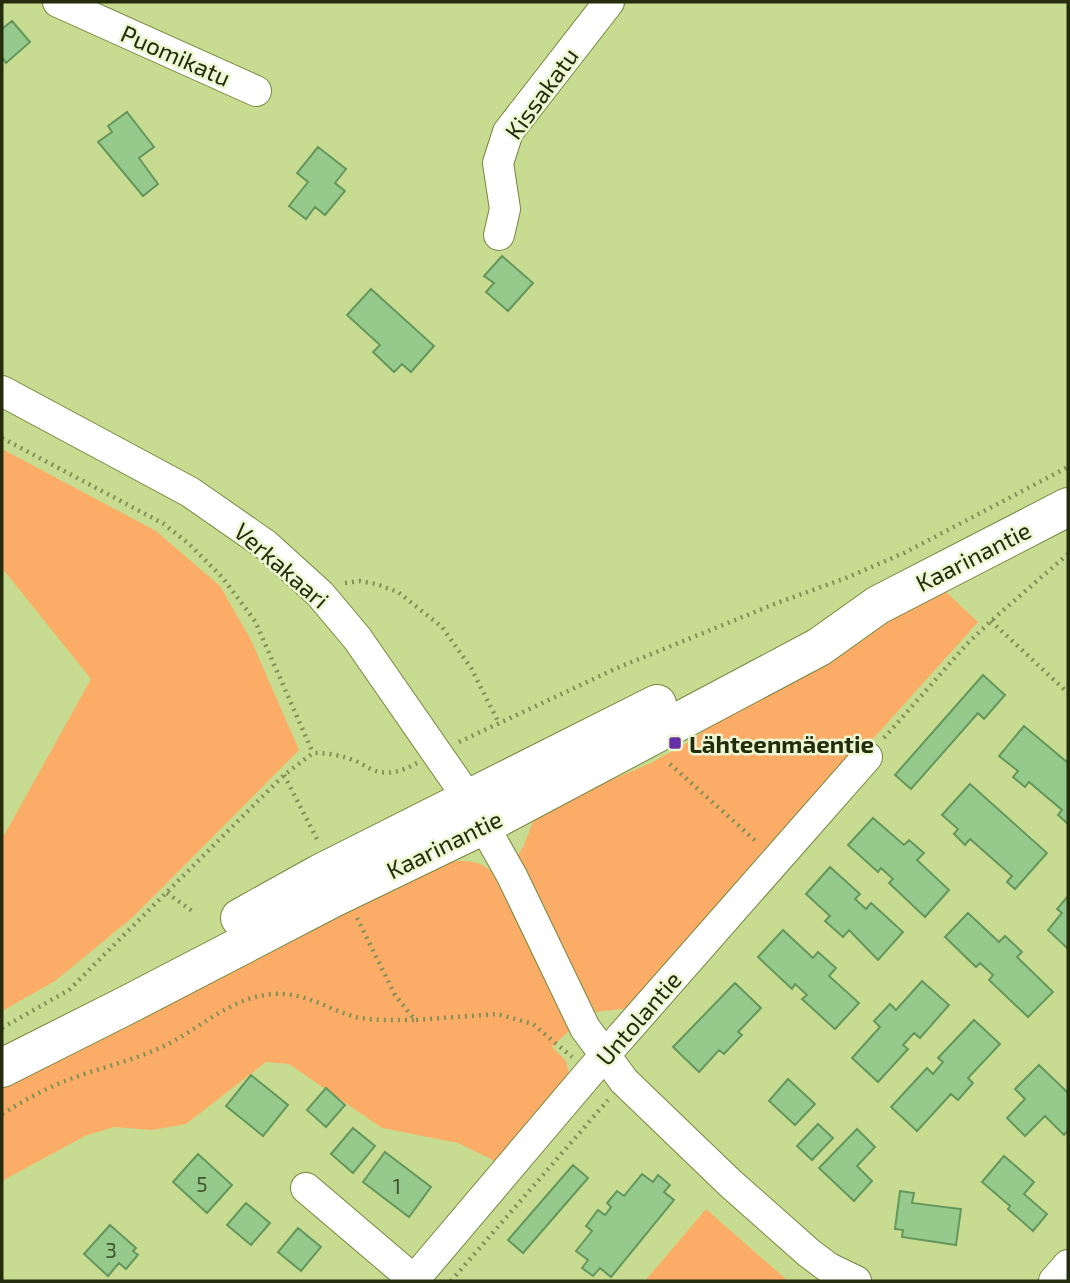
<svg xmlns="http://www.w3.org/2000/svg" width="1070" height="1283" viewBox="0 0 1070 1283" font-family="'Exo 2',sans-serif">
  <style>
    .green { fill: #fbac66 }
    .building { fill: #96ca8d; stroke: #65975d; stroke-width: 2 }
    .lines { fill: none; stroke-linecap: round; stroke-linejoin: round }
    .minor-casing { stroke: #75873e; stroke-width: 32 }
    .major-casing { stroke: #75873e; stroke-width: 40 }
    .path { stroke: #829058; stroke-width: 4.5; stroke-dasharray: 2 5; stroke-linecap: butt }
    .minor { stroke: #fff; stroke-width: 30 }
    .major { stroke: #fff; stroke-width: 38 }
    .poi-dot { fill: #6830a7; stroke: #edf8d3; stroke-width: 2.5 }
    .labels { text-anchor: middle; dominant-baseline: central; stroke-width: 5; stroke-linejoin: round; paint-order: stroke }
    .number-label { font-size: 21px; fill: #41542e }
    .street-label { font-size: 24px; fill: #252c0e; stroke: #edf8d3 }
    .poi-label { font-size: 24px; font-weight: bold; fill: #252c0e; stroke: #edf8d3; text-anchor: start }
  </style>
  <rect width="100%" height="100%" fill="#c8dc91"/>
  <path class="green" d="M 2,449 L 156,531 L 220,586 L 251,640 L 299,750 L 133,917 L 55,981 L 2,1011 L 2,839 L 91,679 L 2,568 Z
    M 945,591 L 978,622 L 631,1008 L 595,1012 L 517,857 L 523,847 L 533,822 L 553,805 L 651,763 L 692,740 L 745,699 Z
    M 450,861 C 474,861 479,860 497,876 L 573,1027 L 552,1047 L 566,1061 L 569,1075 L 499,1163 L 458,1143 L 382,1128 L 289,1064 L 266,1062 L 186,1124 L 152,1130 L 114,1127 L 85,1136 L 2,1181 L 2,1080 Z
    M 706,1209 L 788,1281 L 645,1281 Z"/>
  <path class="building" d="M 12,21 L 30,42 L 6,63 L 2,57 L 2,29 Z
    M 127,112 L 154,147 L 139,158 L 158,184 L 143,196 L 98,142 L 112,132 L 108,126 Z
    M 318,147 L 346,169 L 335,183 L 345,191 L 325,215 L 315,207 L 306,219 L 289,206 L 308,182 L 297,173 Z
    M 502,256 L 533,283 L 508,311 L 486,292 L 494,283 L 484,276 Z
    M 371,289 L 434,346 L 411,372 L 402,364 L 394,372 L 373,352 L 380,345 L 347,315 Z
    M 983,675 L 1005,695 L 984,719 L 978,713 L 911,789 L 895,775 Z
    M 1024,726 L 1068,763 L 1068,824 L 1058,815 L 1062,810 L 1029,782 L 1025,787 L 1013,777 L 1018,771 L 999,756 Z
    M 970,784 L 1047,853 L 1015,889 L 1007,882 L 1012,876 L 970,839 L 965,845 L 954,834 L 958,829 L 942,815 Z
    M 873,818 L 904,845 L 909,840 L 924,853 L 917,860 L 949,890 L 925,917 L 889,883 L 893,879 L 881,868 L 878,872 L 848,845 Z
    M 830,867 L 860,894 L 855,899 L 866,909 L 871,903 L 903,932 L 878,960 L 849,930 L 843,937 L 825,921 L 830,916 L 806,894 Z
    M 1068,896 L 1068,949 L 1048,930 L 1062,913 L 1057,909 Z
    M 968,913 L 999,942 L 1005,936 L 1022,952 L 1017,957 L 1053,992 L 1028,1017 L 989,980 L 993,975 L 980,963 L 976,967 L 945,937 Z
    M 783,930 L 813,958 L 818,952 L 836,968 L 829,976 L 859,1003 L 835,1029 L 802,999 L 807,995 L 795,984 L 792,989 L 758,957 Z
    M 922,981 L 949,1005 L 920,1038 L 914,1033 L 903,1045 L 908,1049 L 878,1082 L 852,1058 L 880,1027 L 874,1021 L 890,1004 L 896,1010 Z
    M 735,983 L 761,1008 L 738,1032 L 742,1035 L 724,1054 L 719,1050 L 699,1072 L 673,1047 Z
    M 974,1020 L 1000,1044 L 968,1078 L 973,1083 L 958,1100 L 951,1094 L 917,1131 L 891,1107 L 927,1068 L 933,1074 L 943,1062 L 938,1058 Z
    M 1039,1065 L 1068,1093 L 1068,1130 L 1064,1135 L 1045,1116 L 1025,1136 L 1007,1118 L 1025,1099 L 1015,1089 Z
    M 251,1075 L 288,1105 L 263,1136 L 226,1106 Z
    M 788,1079 L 815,1104 L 795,1125 L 769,1101 Z
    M 326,1088 L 345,1105 L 326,1127 L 307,1110 Z
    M 818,1124 L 833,1138 L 812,1160 L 797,1146 Z
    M 353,1128 L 375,1146 L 353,1173 L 331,1154 Z
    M 857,1129 L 875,1147 L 857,1166 L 872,1181 L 854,1201 L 819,1168 Z
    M 385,1152 L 431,1187 L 409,1217 L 363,1182 Z
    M 198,1154 L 232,1185 L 207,1213 L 173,1182 Z
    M 1004,1156 L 1034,1182 L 1024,1194 L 1047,1214 L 1033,1231 L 1008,1209 L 1010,1206 L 982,1182 Z
    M 573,1165 L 588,1178 L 523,1253 L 508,1240 Z
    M 642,1174 L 653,1182 L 658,1175 L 670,1185 L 664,1192 L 674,1200 L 611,1277 L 600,1268 L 593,1276 L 582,1268 L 588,1260 L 576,1251 L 592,1231 L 586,1226 L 598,1210 L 605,1215 L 611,1207 L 607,1203 L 617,1191 L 624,1196 Z
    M 900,1191 L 914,1193 L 912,1203 L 961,1209 L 956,1245 L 902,1237 L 903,1230 L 895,1229 Z
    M 246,1203 L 270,1223 L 251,1245 L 227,1225 Z
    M 110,1225 L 136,1248 L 133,1251 L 138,1255 L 126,1269 L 119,1263 L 108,1276 L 84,1254 Z
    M 298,1228 L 321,1247 L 301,1271 L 278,1252 Z"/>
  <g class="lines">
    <g class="minor-casing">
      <path id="minor" d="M 58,2 L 256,91
        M 499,235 L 505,209 L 498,163 L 508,132 L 609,2
        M 2,391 L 190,492 L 266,545 L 320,594 L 357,638 L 468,798 L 512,876 L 585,1028 L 624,1081 L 730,1183 L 809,1253 L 829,1268 L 856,1281
        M 306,1188 L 414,1280
        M 413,1281 L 590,1072 L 867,757
        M 1054,1281 L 1068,1265"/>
    </g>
    <g class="major-casing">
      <path id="major" d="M 240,918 L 319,874 L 657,704
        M 2,1068 L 129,1004 L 333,898 L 484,825 L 819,647 L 878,605 L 1068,507"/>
    </g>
    <path class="path" d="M 2,438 L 164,524 L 189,544 L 222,577 L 255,621 L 313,753
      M 345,583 L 360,581 L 376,584 L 398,592 L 442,627 L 471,668 L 499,723
      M 991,621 L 1068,693
      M 884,738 L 967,644 L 991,621 L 1068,554
      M 459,742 L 617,668 L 777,603 L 846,578 L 904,553 L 1068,467
      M 670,764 L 758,843
      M 284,775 L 319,843
      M 167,893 L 195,913
      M 357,918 L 395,995 L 415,1020 L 497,1014 L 533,1024 L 572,1057
      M 2,1028 L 69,990 L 284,775 L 313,753 C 327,753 340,755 353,760 C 360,762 366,767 373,770 C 389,776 402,771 417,763
      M 2,1114 C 25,1100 48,1087 73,1078 C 103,1067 135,1060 164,1046 C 200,1029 232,996 274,994 C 304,992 328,1009 355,1017 C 374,1021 395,1020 414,1020
      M 451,1281 L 608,1100"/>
    <use href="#minor" class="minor"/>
    <use href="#major" class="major"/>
  </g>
  <rect class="poi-dot" x="668" y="736" width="14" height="14" rx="3.5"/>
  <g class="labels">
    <g class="number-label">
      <text x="202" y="1183">5</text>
      <text x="397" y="1185">1</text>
      <text x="111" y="1249">3</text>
    </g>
    <g class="street-label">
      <text transform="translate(176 55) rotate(24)">Puomikatu</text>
      <text transform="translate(541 93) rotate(-54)">Kissakatu</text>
      <text transform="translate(973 556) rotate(-27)">Kaarinantie</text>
      <text transform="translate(282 565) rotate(41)">Verkakaari</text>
      <text transform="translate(444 844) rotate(-26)">Kaarinantie</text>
      <text transform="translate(638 1018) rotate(-49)">Untolantie</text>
    </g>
    <g class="poi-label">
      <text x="689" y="743">Lähteenmäentie</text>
    </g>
  </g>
  <rect width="1070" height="1283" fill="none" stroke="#252c0e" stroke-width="7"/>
</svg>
